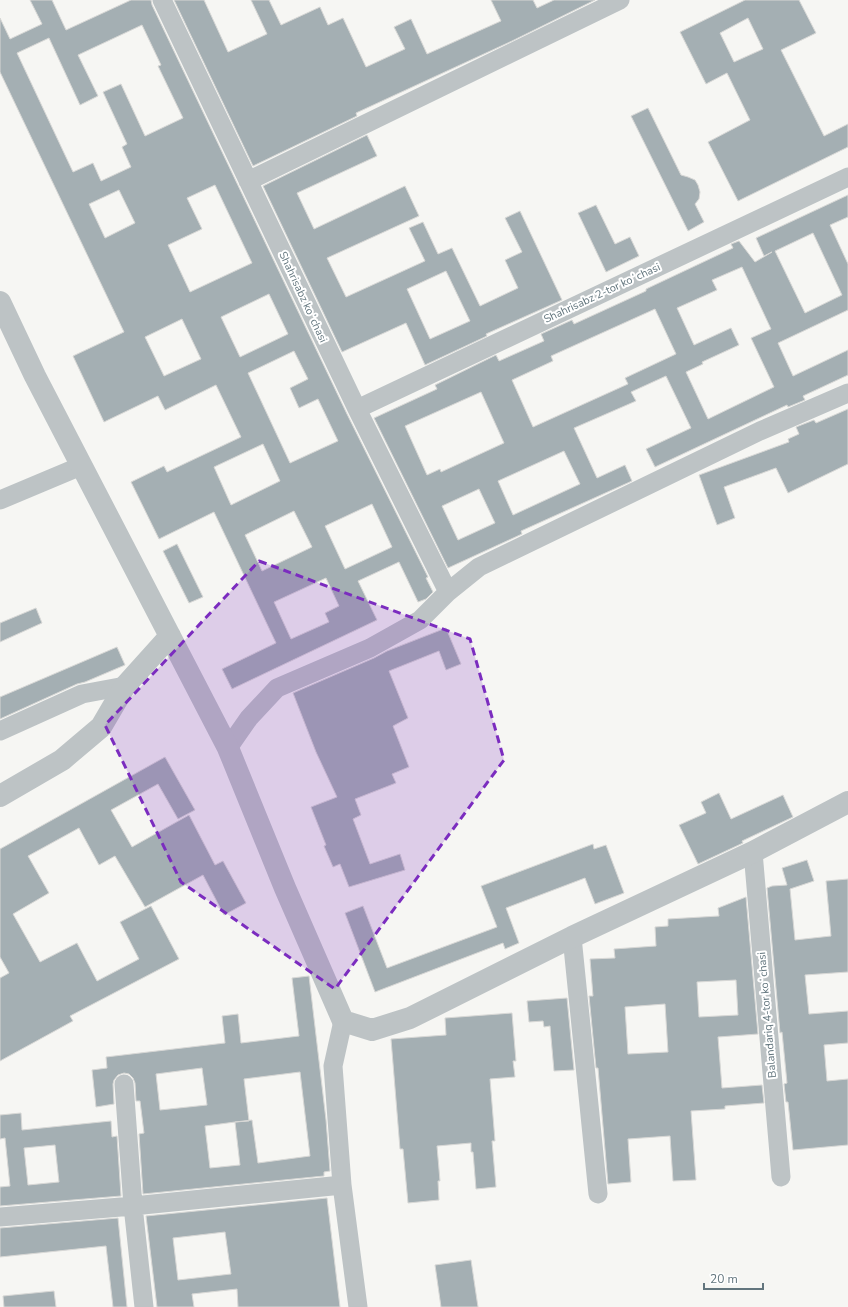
<svg xmlns="http://www.w3.org/2000/svg" width="848" height="1307" viewBox="0 0 848 1307" font-family="'Nunito Sans',sans-serif">
  <style>
    .building { fill: #a4afb3; stroke: #d8d8d6; fill-rule: evenodd }
    .lines { fill: none; stroke-linecap: round; stroke-linejoin: round }
    .minor { stroke: #bdc3c5; stroke-width: 19 }
    .tertiary { stroke: #bdc3c5; stroke-width: 22 }
    .marked { fill: #7b2cbf; fill-opacity: 0.2; stroke: #7b2cbf; stroke-width: 3; stroke-dasharray: 8 5; stroke-linejoin: round }
    .labels { text-anchor: middle; dominant-baseline: central; stroke-width: 4; stroke-linejoin: round; paint-order: stroke }
    .street-label { font-size: 11px; fill: #62757d; stroke: #fff }
  </style>
  <rect width="100%" height="100%" fill="#f6f6f3"/>
  <path class="building" d="M 30,0 L 52,0 L 66,30 L 131,0 L 151,0 L 152,5 L 347,414 L 428,577 L 426,578 L 433,592 L 426,599 L 418,602 L 399,562 L 358,581 L 377,620 L 232,689 L 222,669 L 276,643 L 214,512 L 159,539 L 131,482 L 164,466 L 167,472 L 241,437 L 216,385 L 165,410 L 158,396 L 104,422 L 73,356 L 124,332 L 0,72 L 0,18 L 10,39 L 42,24 ZM 142,25 L 161,65 L 158,66 L 183,118 L 145,136 L 121,84 L 103,92 L 127,144 L 122,147 L 131,167 L 101,181 L 93,163 L 73,172 L 17,53 L 49,38 L 80,105 L 98,96 L 78,55 ZM 215,185 L 252,263 L 190,292 L 168,245 L 202,229 L 187,198 ZM 119,190 L 135,223 L 105,238 L 89,204 ZM 269,294 L 288,334 L 240,357 L 221,317 ZM 182,319 L 201,359 L 164,376 L 145,337 ZM 294,351 L 308,379 L 290,388 L 299,408 L 318,399 L 338,441 L 290,463 L 248,373 ZM 263,444 L 280,481 L 231,505 L 214,467 ZM 372,504 L 392,547 L 345,569 L 325,526 ZM 294,511 L 312,547 L 262,571 L 245,535 ZM 326,578 L 339,606 L 325,613 L 329,622 L 291,639 L 274,602 Z
    M 174,0 L 204,0 L 228,52 L 267,34 L 251,0 L 269,0 L 281,25 L 320,7 L 328,25 L 343,18 L 366,67 L 405,49 L 394,27 L 411,19 L 427,54 L 501,21 L 491,0 L 533,0 L 537,8 L 554,0 L 595,0 L 512,41 L 356,113 L 357,116 L 253,166 Z
    M 745,0 L 799,0 L 816,33 L 781,50 L 824,136 L 848,124 L 848,147 L 738,201 L 708,142 L 750,120 L 727,73 L 706,84 L 680,32 ZM 748,18 L 763,49 L 734,62 L 720,33 Z
    M 648,108 L 681,175 L 688,177 L 695,180 L 698,185 L 700,192 L 699,199 L 695,204 L 704,222 L 688,231 L 631,116 Z
    M 367,135 L 377,156 L 297,193 L 314,229 L 405,186 L 419,216 L 327,258 L 346,297 L 425,261 L 409,228 L 423,222 L 438,254 L 452,248 L 480,306 L 518,288 L 505,260 L 522,252 L 505,218 L 520,211 L 562,300 L 486,334 L 487,336 L 425,365 L 406,323 L 342,352 L 263,186 ZM 446,271 L 470,321 L 430,339 L 407,289 Z
    M 848,195 L 848,217 L 830,225 L 848,264 L 848,310 L 778,343 L 793,376 L 848,350 L 848,375 L 803,396 L 805,400 L 788,407 L 787,405 L 655,467 L 646,449 L 691,428 L 666,376 L 631,392 L 636,401 L 574,428 L 597,478 L 625,465 L 632,481 L 521,531 L 522,534 L 448,568 L 374,418 L 437,389 L 435,385 L 496,355 L 499,361 L 544,341 L 541,334 L 572,320 L 574,324 L 646,291 L 646,289 L 733,248 L 731,244 L 739,241 L 755,262 L 772,252 L 764,256 L 756,238 ZM 813,233 L 842,295 L 805,313 L 775,251 ZM 742,267 L 771,329 L 751,338 L 774,387 L 708,419 L 686,372 L 703,364 L 702,362 L 739,345 L 731,328 L 694,345 L 677,308 L 717,290 L 712,280 ZM 655,309 L 676,354 L 625,378 L 628,384 L 533,427 L 512,380 L 553,361 L 551,356 ZM 481,392 L 504,443 L 441,472 L 440,469 L 427,475 L 405,426 ZM 564,451 L 580,484 L 513,515 L 498,481 ZM 479,489 L 495,523 L 458,540 L 442,506 Z
    M 596,205 L 615,244 L 630,237 L 639,256 L 606,272 L 578,213 Z
    M 848,409 L 848,464 L 788,493 L 776,468 L 724,487 L 735,518 L 717,525 L 699,475 L 789,442 L 788,439 L 799,434 L 796,427 L 814,420 L 816,423 Z
    M 177,544 L 203,597 L 189,603 L 163,551 Z
    M 36,608 L 42,623 L 0,642 L 0,623 Z
    M 446,628 L 461,664 L 446,670 L 439,651 L 389,671 L 408,718 L 393,726 L 409,767 L 392,774 L 396,783 L 355,799 L 361,815 L 353,819 L 370,864 L 400,854 L 405,870 L 349,887 L 340,864 L 333,867 L 324,846 L 326,845 L 311,807 L 337,797 L 316,752 L 293,693 L 374,658 L 387,651 Z
    M 117,647 L 125,665 L 85,682 L 77,684 L 0,719 L 0,697 Z
    M 165,757 L 195,810 L 178,819 L 158,784 L 111,810 L 132,847 L 189,815 L 215,865 L 223,861 L 246,903 L 224,915 L 203,875 L 145,907 L 115,856 L 99,865 L 79,828 L 28,856 L 49,893 L 13,914 L 40,962 L 77,943 L 97,981 L 139,959 L 120,922 L 151,906 L 179,959 L 70,1016 L 73,1021 L 0,1061 L 0,978 L 9,973 L 0,957 L 0,849 Z
    M 719,793 L 731,819 L 783,795 L 793,817 L 742,841 L 743,843 L 698,864 L 679,825 L 706,813 L 701,802 Z
    M 593,844 L 594,849 L 606,845 L 624,893 L 595,904 L 585,878 L 506,908 L 519,943 L 505,949 L 503,943 L 375,992 L 345,913 L 363,906 L 387,968 L 497,927 L 481,886 Z
    M 807,860 L 814,881 L 790,889 L 795,940 L 831,936 L 826,881 L 848,879 L 848,972 L 805,975 L 809,1014 L 848,1011 L 848,1043 L 824,1045 L 827,1081 L 848,1079 L 848,1145 L 793,1150 L 788,1102 L 786,1102 L 784,1084 L 787,1083 L 782,1032 L 780,1033 L 767,888 L 772,886 L 787,885 L 782,868 Z
    M 746,897 L 758,1034 L 718,1037 L 722,1088 L 762,1085 L 764,1103 L 725,1106 L 725,1109 L 691,1111 L 696,1180 L 673,1181 L 670,1136 L 628,1139 L 631,1182 L 608,1184 L 598,1068 L 596,1068 L 589,996 L 593,996 L 590,959 L 615,958 L 614,949 L 656,946 L 655,927 L 668,926 L 668,919 L 719,916 L 718,908 ZM 736,980 L 738,1015 L 699,1017 L 697,982 ZM 665,1004 L 668,1052 L 628,1054 L 625,1007 Z
    M 309,976 L 326,1120 L 330,1171 L 324,1172 L 324,1176 L 143,1194 L 139,1134 L 144,1133 L 140,1101 L 136,1101 L 135,1083 L 133,1078 L 129,1074 L 124,1073 L 118,1075 L 114,1080 L 113,1084 L 114,1104 L 96,1107 L 92,1070 L 107,1068 L 106,1057 L 225,1043 L 222,1016 L 238,1014 L 241,1043 L 299,1036 L 292,978 ZM 202,1068 L 207,1105 L 160,1110 L 156,1074 ZM 300,1072 L 310,1156 L 258,1163 L 252,1120 L 235,1122 L 249,1121 L 244,1079 ZM 235,1122 L 240,1165 L 210,1168 L 205,1126 Z
    M 567,998 L 574,1070 L 554,1071 L 550,1026 L 544,1027 L 543,1021 L 529,1022 L 527,1001 Z
    M 512,1013 L 516,1061 L 513,1061 L 515,1077 L 490,1079 L 495,1141 L 492,1141 L 496,1187 L 476,1189 L 473,1152 L 471,1152 L 471,1143 L 437,1146 L 440,1181 L 438,1181 L 439,1200 L 408,1203 L 403,1149 L 400,1149 L 391,1039 L 446,1035 L 445,1018 Z
    M 21,1113 L 22,1130 L 111,1121 L 112,1137 L 117,1136 L 121,1196 L 0,1206 L 0,1187 L 10,1186 L 5,1138 L 0,1139 L 0,1115 ZM 55,1145 L 59,1182 L 28,1185 L 24,1148 Z
    M 327,1198 L 340,1307 L 238,1307 L 237,1289 L 192,1294 L 194,1307 L 157,1307 L 146,1216 ZM 225,1232 L 231,1274 L 178,1280 L 173,1238 Z
    M 118,1218 L 127,1307 L 113,1307 L 106,1246 L 0,1257 L 0,1228 Z
    M 471,1260 L 478,1307 L 441,1307 L 435,1265 Z
    M 54,1291 L 56,1307 L 4,1307 L 3,1296 Z"/>
  <g class="lines">
    <path class="minor" d="M 162,0 L 357,409 L 448,592
      M 248,181 L 620,0
      M 357,409 L 848,177
      M 0,500 L 81,466
      M 0,731 L 82,694 L 125,686
      M 228,748 L 249,718 L 277,688 L 370,648 L 420,620 L 448,592 L 479,567 L 760,431 L 848,393
      M 753,852 L 781,1177
      M 572,937 L 598,1194
      M 343,1021 L 333,1066 L 342,1185 L 358,1307
      M 124,1084 L 133,1206 L 144,1307
      M 0,1217 L 133,1206 L 342,1185"/>
    <path class="tertiary" d="M 0,302 L 35,376 L 228,748 L 285,888 L 343,1021 L 372,1030 L 410,1018 L 572,937 L 753,852 L 848,802
      M 0,796 L 62,760 L 101,727 L 125,686 L 170,636"/>
  </g>
  <path class="marked" d="M 259,561 L 470,639 L 504,760 L 335,989 L 181,882 L 105,725 Z"/>
  <g class="labels">
    <g class="street-label">
      <text transform="translate(602 293) rotate(-25)">Shahrisabz 2-tor koʻchasi</text>
      <text transform="translate(303 297) rotate(65)">Shahrisabz koʻchasi</text>
      <text transform="translate(767 1015) rotate(-95)">Balandariq 4-tor koʻchasi</text>
    </g>
  </g>
  <path d="M704 1283v6h59v-6" fill="none" stroke="#62757d" stroke-width="2"/>
  <text x="710" y="1283" font-size="12" fill="#62757d" stroke="#ffffff" stroke-width="3" paint-order="stroke">20 m</text>
</svg>
